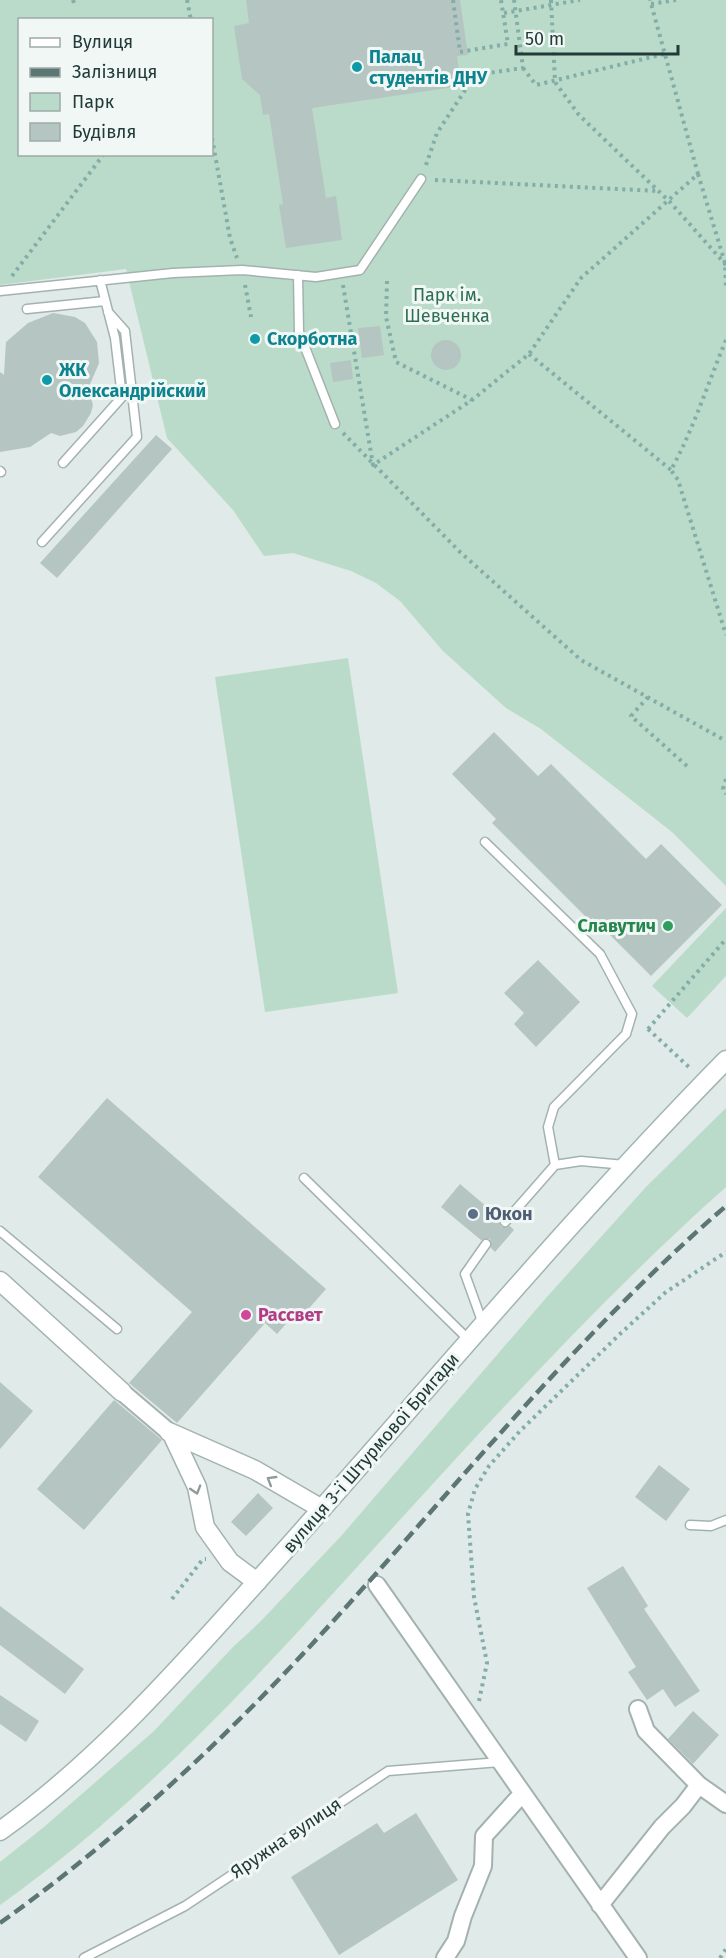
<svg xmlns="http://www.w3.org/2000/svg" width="726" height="1958" viewBox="0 0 726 1958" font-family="'Fira Sans',sans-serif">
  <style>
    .green { fill: #badbc9; fill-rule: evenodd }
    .building { fill: #b5c5c1 }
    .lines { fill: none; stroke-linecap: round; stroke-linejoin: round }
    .service-casing { stroke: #a3b2b0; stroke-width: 11 }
    .minor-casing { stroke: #a3b2b0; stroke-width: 20 }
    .tertiary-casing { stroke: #a3b2b0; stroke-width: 21 }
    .secondary-casing { stroke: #a0b5b2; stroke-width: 21 }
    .path { stroke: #82ada8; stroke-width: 4; stroke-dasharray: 3 4.5; stroke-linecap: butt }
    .service { stroke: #fff; stroke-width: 8 }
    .minor { stroke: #fff; stroke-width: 16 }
    .tertiary { stroke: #fff; stroke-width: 18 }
    .secondary { stroke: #fff; stroke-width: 18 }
    .rail { stroke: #5c7674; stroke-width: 4.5; stroke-dasharray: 12 6; stroke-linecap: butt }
    .oneway { stroke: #909c9c }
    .culture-dot { fill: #0f9aa8; stroke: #f0f7f5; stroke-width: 2 }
    .leisure-dot { fill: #2e9e5b; stroke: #f0f7f5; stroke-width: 2 }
    .service-dot { fill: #5c6f8a; stroke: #f0f7f5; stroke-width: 2 }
    .hotel-dot { fill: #d1479c; stroke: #f0f7f5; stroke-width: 2 }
    .labels { text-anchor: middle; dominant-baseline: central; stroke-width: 6; stroke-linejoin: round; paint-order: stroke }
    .culture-label { font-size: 18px; font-weight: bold; fill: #0d838f; stroke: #f0f7f5; text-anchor: start }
    .park-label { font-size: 18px; fill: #2e6f54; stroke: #f0f7f5 }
    .leisure-label { font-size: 18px; font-weight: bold; fill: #27864d; stroke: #f0f7f5; text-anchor: end }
    .service-label { font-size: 18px; font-weight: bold; fill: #4e5e75; stroke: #f0f7f5; text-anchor: start }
    .hotel-label { font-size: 18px; font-weight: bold; fill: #b23c85; stroke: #f0f7f5; text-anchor: start }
    .street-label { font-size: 18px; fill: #223a38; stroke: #f0f7f5 }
  </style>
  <rect width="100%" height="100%" fill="#e0eae8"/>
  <path class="green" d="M 0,0 L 726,0 L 726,886 L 672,832 L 541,729 L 506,708 L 443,651 L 400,601 L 376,583 L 351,571 L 293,553 L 264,556 L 233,510 L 167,438 L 126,269 L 0,285 ZM 20,20 L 212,20 L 212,154 L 20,154 Z
    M 348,658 L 398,993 L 265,1012 L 215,677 Z
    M 726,908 L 726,976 L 687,1018 L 652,986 Z
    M 726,1108 L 726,1187 C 625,1277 532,1376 440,1476 C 300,1628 170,1784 0,1905 L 0,1862 L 44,1827 L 154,1731 L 233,1647 L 261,1621 L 342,1535 L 546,1298 L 646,1187 Z"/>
  <path class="building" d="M 246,0 L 460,0 L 468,55 L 457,56 L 461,86 L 312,108 L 326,198 L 336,196 L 342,240 L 286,248 L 279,205 L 283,204 L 269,114 L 263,115 L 260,95 L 242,79 L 234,26 L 249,23 Z
    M 53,313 L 75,317 L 85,323 L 97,342 L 99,363 L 88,389 L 93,405 L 91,413 L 83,426 L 76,432 L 60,436 L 51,433 L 30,447 L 0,452 L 0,372 L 4,375 L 6,342 L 28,323 Z
    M 380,326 L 384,355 L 362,358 L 358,328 Z
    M431 355a15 15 0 1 1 30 0a15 15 0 1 1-30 0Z
    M 351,360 L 353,379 L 333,382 L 330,363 Z
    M 156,435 L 172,449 L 57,578 L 40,563 Z
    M 494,732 L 538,776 L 551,764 L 646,859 L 661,844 L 722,905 L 651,976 L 593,918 L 590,921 L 492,823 L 496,819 L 452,774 Z
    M 538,960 L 580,1002 L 536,1047 L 514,1024 L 524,1013 L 504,993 Z
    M 107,1098 L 326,1289 L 296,1323 L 291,1318 L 277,1334 L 265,1323 L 177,1423 L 129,1383 L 192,1312 L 38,1177 Z
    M 460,1184 L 500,1218 L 501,1227 L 510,1226 L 514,1230 L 495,1252 L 491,1248 L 490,1239 L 481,1240 L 441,1207 Z
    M 0,1382 L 33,1411 L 0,1449 Z
    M 114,1400 L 162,1440 L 84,1530 L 37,1489 Z
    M 659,1465 L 690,1489 L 666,1521 L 635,1497 Z
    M 258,1493 L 273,1508 L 246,1536 L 231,1522 Z
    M 623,1566 L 648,1606 L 644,1609 L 700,1691 L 675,1707 L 663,1689 L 647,1700 L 628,1672 L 636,1667 L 587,1588 Z
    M 0,1606 L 84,1669 L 65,1694 L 0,1645 Z
    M 0,1695 L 39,1721 L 26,1742 L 0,1724 Z
    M 693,1711 L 719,1735 L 693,1764 L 668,1739 Z
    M 416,1813 L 458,1880 L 339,1955 L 291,1877 L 377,1823 L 384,1833 Z"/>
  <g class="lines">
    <g class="service-casing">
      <path id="service" d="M 298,275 L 299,332 L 335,424
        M 0,291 L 173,273 L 242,270 L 316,277 L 360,270 L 421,179
        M 27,309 L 105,301
        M 63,463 L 122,397 L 115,338 L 100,280
        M 0,471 L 1,472
        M 42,542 L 137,437 L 125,331 L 108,312
        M 485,842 L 600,954 L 632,1014 L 626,1034 L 554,1107 L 548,1127 L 555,1165
        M 304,1178 L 470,1341
        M 505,1222 L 555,1165 L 581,1161 L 625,1165
        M 0,1231 L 117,1329
        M 483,1324 L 465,1274 L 486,1244
        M 690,1525 L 711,1526 L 726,1520
        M 84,1958 L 185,1906 L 388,1771 L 500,1762"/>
    </g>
    <g class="minor-casing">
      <path id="minor" d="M 122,1392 L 169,1432
        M 377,1585 L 638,1958
        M 638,1709 L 646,1731 L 699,1785 L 726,1804
        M 600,1905 L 662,1827 L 683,1806 L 699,1785
        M 445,1958 L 456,1941 L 463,1916 L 483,1866 L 484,1836 L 522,1794"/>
    </g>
    <g class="tertiary-casing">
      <path id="tertiary" d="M 0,1281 L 122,1392
        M 169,1432 L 255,1470 L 322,1509
        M 173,1436 L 197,1487 L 205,1527 L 230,1562 L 257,1582"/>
    </g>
    <g class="secondary-casing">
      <path id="secondary" d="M 0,1831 C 106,1756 201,1644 288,1547 C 433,1384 573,1216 726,1060"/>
    </g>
    <path class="path" d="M 73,0 L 75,6
      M 187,0 L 191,20
      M 453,0 L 460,52 L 508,44 L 501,0
      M 551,0 L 555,82 L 579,115 L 670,202 L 726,265
      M 651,4 L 676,0
      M 504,13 L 580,0
      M 523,68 L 536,85 L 664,54
      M 212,138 L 230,238 L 237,258
      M 426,165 L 437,133 L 475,75 L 523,68 L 514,0
      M 698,174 L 725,263 L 726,287
      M 435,180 L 658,191
      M 12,276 L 104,154
      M 387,281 L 386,317 L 396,362 L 472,400
      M 245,285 L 251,317
      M 343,285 L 373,465 L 472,400 L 529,354 L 581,278 L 698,174 L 650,0
      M 726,340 C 708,383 694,428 671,470 L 678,480 L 726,635
      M 529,354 L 671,470
      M 343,433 L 460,552 L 581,660 L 726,741
      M 648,697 L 631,716 L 687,766
      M 726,779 L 723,789 L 726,794
      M 648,1029 L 726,939
      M 648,1029 L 691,1069
      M 172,1599 L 203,1559 L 206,1559
      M 479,1701 L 487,1663 L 474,1597 L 468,1514 L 475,1489 L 489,1466 L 520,1431 L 621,1333 L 666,1292 L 726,1252
      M 720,1958 L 726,1949"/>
    <use href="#service" class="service"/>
    <use href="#minor" class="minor"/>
    <use href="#tertiary" class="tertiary"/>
    <use href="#secondary" class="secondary"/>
    <path class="rail" d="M 0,1923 C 102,1850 195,1767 282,1676 C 431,1520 562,1347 726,1206"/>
  </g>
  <defs><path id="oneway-chevron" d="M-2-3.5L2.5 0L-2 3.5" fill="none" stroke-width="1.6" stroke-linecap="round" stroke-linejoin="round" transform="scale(1.5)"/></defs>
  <g class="oneway">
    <use href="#oneway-chevron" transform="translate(271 1480) rotate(-149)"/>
    <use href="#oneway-chevron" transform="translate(196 1490) rotate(73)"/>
  </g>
  <g class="culture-dot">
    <circle cx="357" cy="67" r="6"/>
    <circle cx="255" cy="339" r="6"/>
    <circle cx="47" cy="380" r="6"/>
  </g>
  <circle class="leisure-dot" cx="668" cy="926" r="6"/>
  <circle class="service-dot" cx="473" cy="1214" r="6"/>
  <circle class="hotel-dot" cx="246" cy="1315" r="6"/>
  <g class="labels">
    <g class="culture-label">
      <text x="369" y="57">Палац<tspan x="369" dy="21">студентів ДНУ</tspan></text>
      <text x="267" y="339">Скорботна</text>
      <text x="59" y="370">ЖК<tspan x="59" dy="21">Олександрійский</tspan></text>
    </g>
    <g class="park-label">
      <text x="447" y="295">Парк iм.<tspan x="447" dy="21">Шевченка</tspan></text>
    </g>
    <g class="leisure-label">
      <text x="656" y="926">Славутич</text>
    </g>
    <g class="service-label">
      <text x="485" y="1214">Юкон</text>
    </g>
    <g class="hotel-label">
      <text x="258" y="1315">Рассвет</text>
    </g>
    <g class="street-label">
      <text transform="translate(371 1453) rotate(-49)">вулиця 3-ї Штурмової Бригади</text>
      <text transform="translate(286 1838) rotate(-34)">Яружна вулиця</text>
    </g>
  </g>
  <rect x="18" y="18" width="195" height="138" fill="#f0f7f5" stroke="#9eaba9" stroke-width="1.5"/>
  <rect x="30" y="38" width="30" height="9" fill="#ffffff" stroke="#9eaba9" stroke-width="1.5"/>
  <text x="72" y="48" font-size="18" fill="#223a38">Вулиця</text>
  <rect x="30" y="68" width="30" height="9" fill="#5c7674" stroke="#9eaba9" stroke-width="1.5"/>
  <text x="72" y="78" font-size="18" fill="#223a38">Залізниця</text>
  <rect x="30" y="93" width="30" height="18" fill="#badbc9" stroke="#9eaba9" stroke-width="1.5"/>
  <text x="72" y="108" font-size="18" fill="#223a38">Парк</text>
  <rect x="30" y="123" width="30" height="18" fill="#b5c5c1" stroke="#9eaba9" stroke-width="1.5"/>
  <text x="72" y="138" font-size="18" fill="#223a38">Будівля</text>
  <path d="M516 45v9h162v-9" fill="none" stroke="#223a38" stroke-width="3"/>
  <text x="525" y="45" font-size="18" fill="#223a38" stroke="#f0f7f5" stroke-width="4.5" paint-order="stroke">50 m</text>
</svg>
